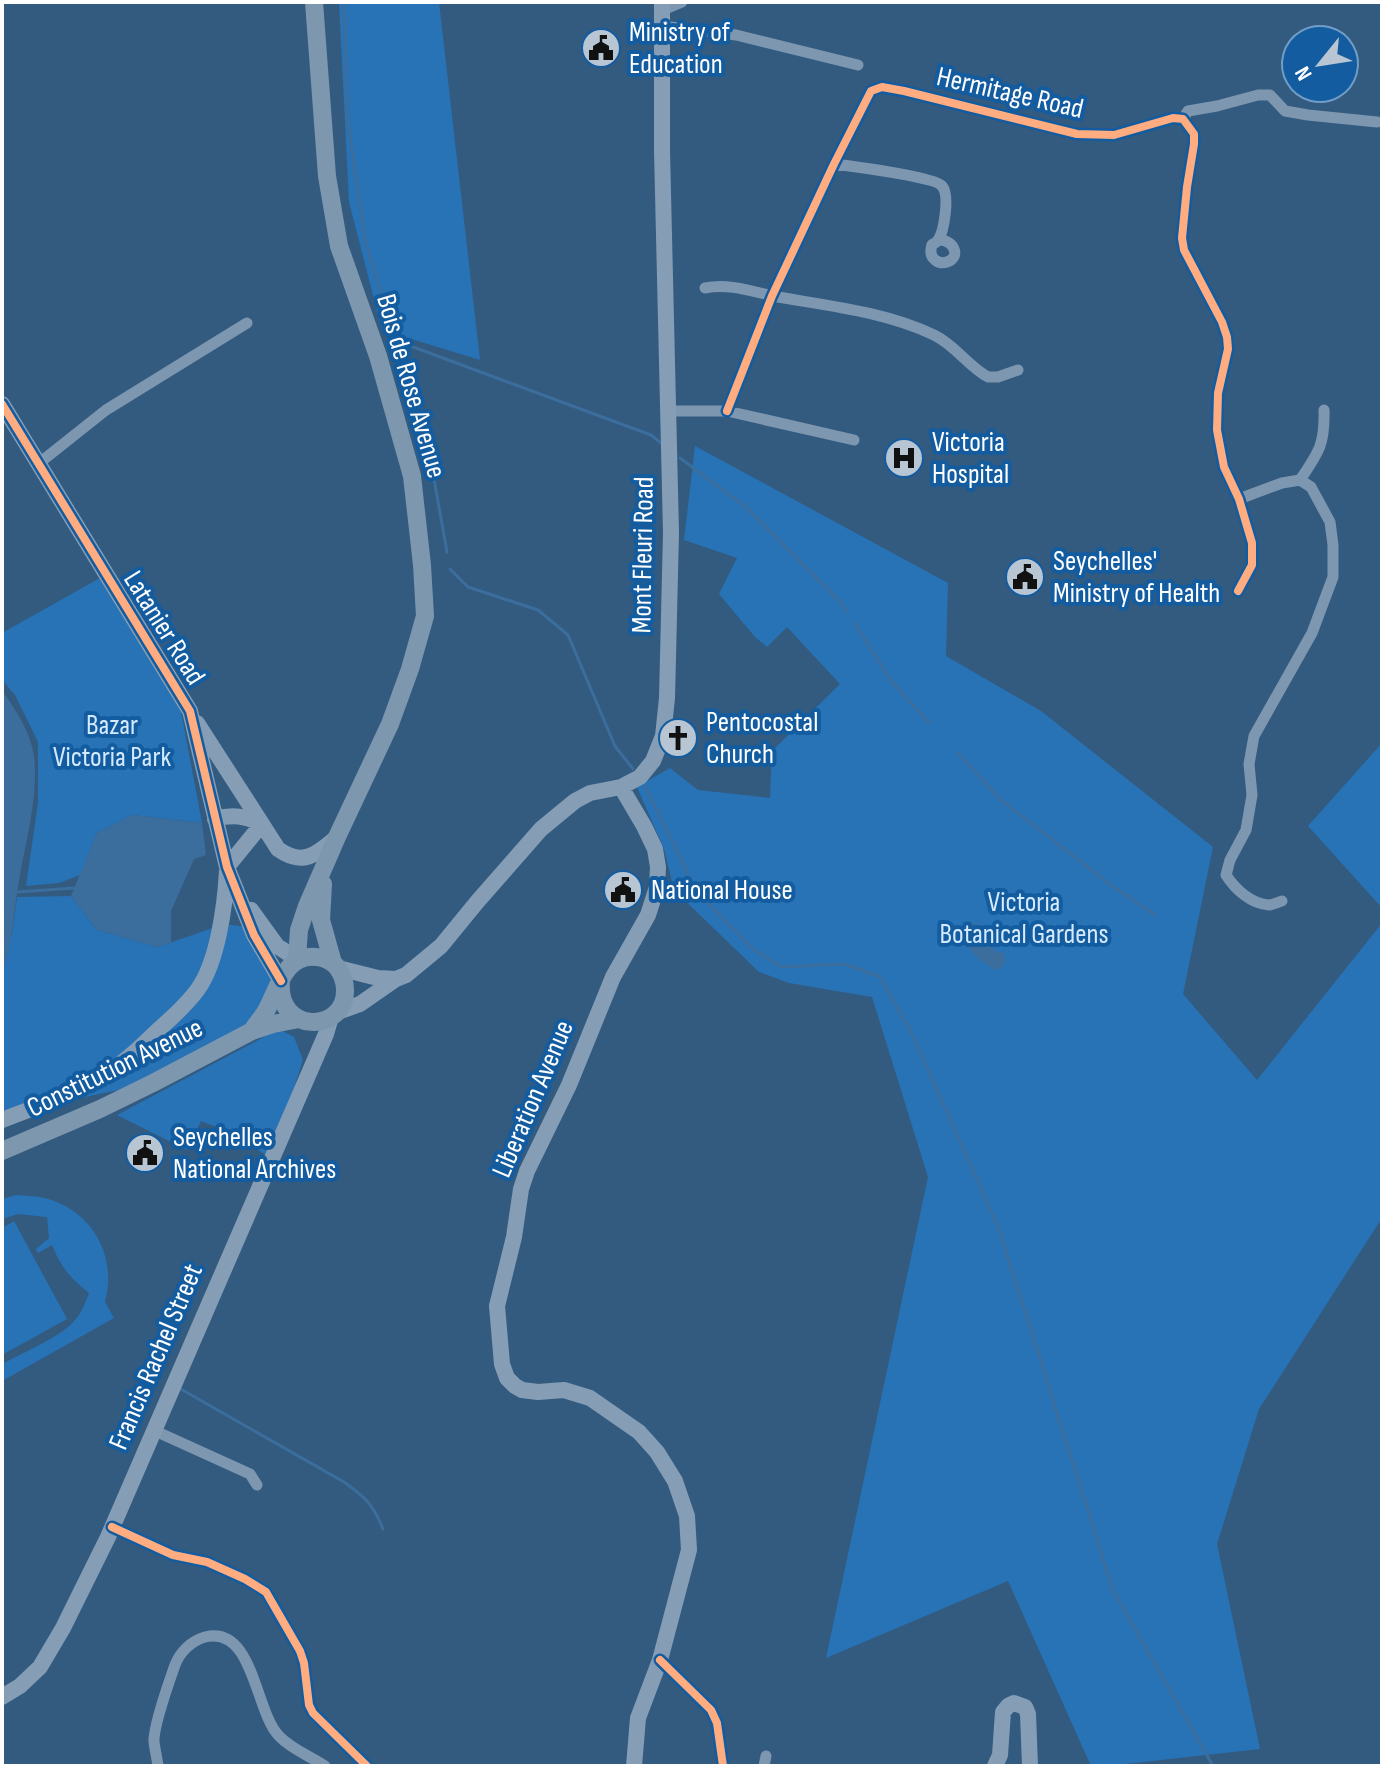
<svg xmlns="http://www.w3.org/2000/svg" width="1384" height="1768" viewBox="0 0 1384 1768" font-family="'Sofia Sans Condensed',sans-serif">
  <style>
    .green { fill: #2872b6 }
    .water { fill: #3b6d9d }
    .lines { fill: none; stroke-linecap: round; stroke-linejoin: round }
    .stream { stroke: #3b6d9d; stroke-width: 3 }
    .street { stroke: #7e97b0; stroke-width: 11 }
    .secondary { stroke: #859eb5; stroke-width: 16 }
    .primary { stroke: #7d97af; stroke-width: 18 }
    .cycleway-casing { stroke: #135ca0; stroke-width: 13 }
    .cycleway { stroke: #ffac80; stroke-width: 8 }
    .labels { text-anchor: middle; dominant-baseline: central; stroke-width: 8; stroke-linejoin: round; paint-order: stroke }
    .poi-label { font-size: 28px; fill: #fff; stroke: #135ca0; text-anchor: start }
    .street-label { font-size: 28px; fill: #fff; stroke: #135ca0 }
    .park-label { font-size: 28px; fill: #d4eafe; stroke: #135ca0 }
  </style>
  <rect width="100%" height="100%" fill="#335b80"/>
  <path class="green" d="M 339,2 L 439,2 L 480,360 L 382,330 L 349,202 Z
    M 695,446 L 948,583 L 946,656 L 1041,711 L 1213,847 L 1183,994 L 1257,1080 L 1382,923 L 1382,1218 L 1259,1409 L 1217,1544 L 1260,1749 L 1107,1766 L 1091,1766 L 1008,1581 L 826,1658 L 928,1177 L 872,997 L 789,983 L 759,972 L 674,890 L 664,849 L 637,787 L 670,768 L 698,790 L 770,798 L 772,751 L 840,684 L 787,627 L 767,647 L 755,637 L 719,594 L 737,558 L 684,540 Z
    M 100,578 L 181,711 L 202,823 L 132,815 L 97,833 L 80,875 L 59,883 L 26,886 L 38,803 L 38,742 L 15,695 L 2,680 L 2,633 Z
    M 1382,743 L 1382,908 L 1308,826 Z
    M 71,896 L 97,930 L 158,947 L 224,924 L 247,927 L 281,981 L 252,1031 L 153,1083 L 2,1114 L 2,972 L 12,934 L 17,897 Z
    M 279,1029 L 294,1037 L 303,1060 L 271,1158 L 224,1130 L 201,1121 L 187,1150 L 117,1115 Z
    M 16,1195 C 31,1196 45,1196 59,1203 C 98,1220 116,1262 105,1302 L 114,1318 L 2,1381 L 2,1364 C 22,1353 61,1337 74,1321 C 82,1313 85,1303 89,1293 C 70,1278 61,1267 52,1245 L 38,1253 L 36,1249 L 49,1238 L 47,1217 L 18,1214 L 2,1219 L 2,1199 Z
    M 14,1221 L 67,1319 L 2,1355 L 2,1228 Z"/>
  <path class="water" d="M 2,690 C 16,711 31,732 34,757 C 39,799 24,846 18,887 C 13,916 13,945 2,972 Z
    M 132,815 L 202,823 L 206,855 L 194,859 L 171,911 L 171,943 L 158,947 L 97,930 L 71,896 L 97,833 Z
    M 975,923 C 999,930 980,950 1004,953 C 1007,960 1003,968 996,970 C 984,963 971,953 963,941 L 964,930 Z"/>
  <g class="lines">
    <path class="stream" d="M 344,2 L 348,121 L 365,239 L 429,451 L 447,552
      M 397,341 L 651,435 L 661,443
      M 680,458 L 746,507 L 842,604 L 847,612
      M 450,569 L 468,587 L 538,610 L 568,635 L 615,746 L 633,769
      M 854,623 L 893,683 L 929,723
      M 957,752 L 1001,800 L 1111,885 L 1155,915
      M 645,786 L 680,857 L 693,888 L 753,949 L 781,967 L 845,964 L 880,977 L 912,1034 L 998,1226 L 1113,1590 L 1213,1766
      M 17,892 L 74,888
      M 179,1388 L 344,1482 C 365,1497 373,1504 383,1529"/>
    <path class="street" d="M 663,10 L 682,2
      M 662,26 L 736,35 L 858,65
      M 1183,119 L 1188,111 L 1217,106 L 1258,95 L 1270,95 L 1285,111 L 1308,115 L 1377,122
      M 834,164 C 850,166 935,177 942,186 C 950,195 944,232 938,240 C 933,247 932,240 931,250 C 930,258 938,265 947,262 C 962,257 953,239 939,240
      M 705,288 C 730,283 753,292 778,297 C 830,306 886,312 934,335 C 955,345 968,366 988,377 L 998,377 L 1018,370
      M 669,411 L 727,411 L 854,440
      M 727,411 L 772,296 L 834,164 L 871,91 L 882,87 L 904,91 L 1077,134 L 1114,135 L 1173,118 L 1183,119 L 1194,134 L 1194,144 L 1187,187 L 1182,238 L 1184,250 L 1222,322 L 1227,337 L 1228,349 L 1218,393 L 1217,430 L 1224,467 L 1239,499 L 1252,543 L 1252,565 L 1238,591
      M 38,464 L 106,410 L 247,323
      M 1300,480 C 1319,452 1325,444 1324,410
      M 1239,499 L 1282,483 L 1300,480 L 1311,487 L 1330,522 L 1333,545 L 1333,577 L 1312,633 L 1254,736 L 1249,764 L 1252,795 L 1246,830 L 1230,860 L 1226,875 C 1235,889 1251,904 1269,905 C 1273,905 1278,902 1282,901
      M 153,1430 L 250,1474 L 257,1485
      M 112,1527 L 173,1555 L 207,1562 L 245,1579 L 266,1592 L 300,1651 L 304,1663 L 309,1705 L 313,1713 L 367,1766
      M 660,1660 L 711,1710 L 717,1723 L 723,1766
      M 158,1766 C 157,1758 155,1750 154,1742 C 153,1727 169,1682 175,1665 C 180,1652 191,1641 205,1637 C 254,1625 255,1712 279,1736 C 291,1749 310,1756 325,1766
      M 764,1766 L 766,1756"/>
    <path class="secondary" d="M 2,404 L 190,711 L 227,867 L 254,935 L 281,981
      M 197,723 L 278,849 C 303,867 317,854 336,838
      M 621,787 L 644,826 L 655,849 L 658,867 L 657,887 L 648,915 L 613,977 L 569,1085 L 527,1171 L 521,1189 L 514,1237 L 497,1306 L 502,1364 L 507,1378 L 515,1386 L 522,1390 L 538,1392 L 564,1390 L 590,1398 L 639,1432 L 657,1452 L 675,1481 L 687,1516 L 689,1550 L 660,1660 L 638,1718 L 634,1766
      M 215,819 C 233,814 245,816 262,824 L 227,867
      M 251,910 L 277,946 L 297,959
      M 338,968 L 378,978 L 396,979
      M 335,1013 L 360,1004 L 396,979 L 406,975 L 441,946 L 477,902 L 541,829 L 575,801 L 590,793 L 621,787 L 640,777 L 653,761 L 663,736 L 667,698 L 671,533 L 662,150 L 662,2
      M 2,1120 C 30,1109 60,1099 87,1085 C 113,1073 135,1053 155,1033 C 170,1019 186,1006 198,989 C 218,961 225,905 227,871
      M 2,1697 L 20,1686 L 40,1667 L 63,1628 L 108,1537 L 326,1034 L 331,1017
      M 995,1766 L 1000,1755 L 1003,1712 L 1008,1706 L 1014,1703 L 1025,1707 L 1028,1714 L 1030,1766"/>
    <path class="primary" d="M 323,884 L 321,920 L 333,963
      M 297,959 L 299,930 L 307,906 L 337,837 L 390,724 L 410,669 L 425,616 L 422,565 L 412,476 L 378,356 L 339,246 L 327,176 L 314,2
      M 252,1031 C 256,1024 262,1018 266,1011 C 278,990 284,954 316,957 C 323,957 332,961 337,967 C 342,974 345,982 345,990 C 346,1033 276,1035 281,981
      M 2,1151 L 100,1109 L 153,1083 L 252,1031 L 273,1024 L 299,1019"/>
    <g class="cycleway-casing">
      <path id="cycleway" d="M 2,404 L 190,711 L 227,867 L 254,935 L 281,981
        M 727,411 L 772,296 L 834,164 L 871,91 L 882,87 L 904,91 L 1077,134 L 1114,135 L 1173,118 L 1183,119 L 1194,134 L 1194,144 L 1187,187 L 1182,238 L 1184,250 L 1222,322 L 1227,337 L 1228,349 L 1218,393 L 1217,430 L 1224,467 L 1239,499 L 1252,543 L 1252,565 L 1238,591
        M 112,1527 L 173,1555 L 207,1562 L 245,1579 L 266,1592 L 300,1651 L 304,1663 L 309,1705 L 313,1713 L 367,1766
        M 660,1660 L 711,1710 L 717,1723 L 723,1766"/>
    </g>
    <use href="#cycleway" class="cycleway"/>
  </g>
  <defs>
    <g id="civic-disc" transform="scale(2)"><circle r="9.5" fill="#b8c6d3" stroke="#135ca0"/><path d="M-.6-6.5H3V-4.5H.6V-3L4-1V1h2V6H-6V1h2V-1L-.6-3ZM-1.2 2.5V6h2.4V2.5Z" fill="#111"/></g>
    <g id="hospital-disc" transform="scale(2)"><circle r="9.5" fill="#b8c6d3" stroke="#135ca0"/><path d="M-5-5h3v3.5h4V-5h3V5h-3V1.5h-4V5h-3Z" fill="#111"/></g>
    <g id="church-disc" transform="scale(2)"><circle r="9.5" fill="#b8c6d3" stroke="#135ca0"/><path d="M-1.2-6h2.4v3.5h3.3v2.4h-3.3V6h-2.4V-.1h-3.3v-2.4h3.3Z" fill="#111"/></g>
  </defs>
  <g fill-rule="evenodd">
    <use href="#civic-disc" x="601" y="48"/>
    <use href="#hospital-disc" x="904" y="458"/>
    <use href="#civic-disc" x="1025" y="577"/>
    <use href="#church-disc" x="678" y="738"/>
    <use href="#civic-disc" x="623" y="890"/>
    <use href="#civic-disc" x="145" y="1153"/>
  </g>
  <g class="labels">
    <g class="poi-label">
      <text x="629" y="32">Ministry of<tspan x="629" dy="32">Education</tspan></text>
      <text x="932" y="442">Victoria<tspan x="932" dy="32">Hospital</tspan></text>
      <text x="1053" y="561">Seychelles'<tspan x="1053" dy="32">Ministry of Health</tspan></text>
      <text x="706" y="722">Pentocostal<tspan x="706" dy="32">Church</tspan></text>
      <text x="651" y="890">National House</text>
      <text x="173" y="1137">Seychelles<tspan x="173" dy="32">National Archives</tspan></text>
    </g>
    <g class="street-label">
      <text transform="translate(1010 93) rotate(13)">Hermitage Road</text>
      <text transform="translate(411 386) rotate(74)">Bois de Rose Avenue</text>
      <text transform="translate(643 555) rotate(-89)">Mont Fleuri Road</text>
      <text transform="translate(164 628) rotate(58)">Latanier Road</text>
      <text transform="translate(115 1068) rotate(-26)">Constitution Avenue</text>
      <text transform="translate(533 1099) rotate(-67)">Liberation Avenue</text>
      <text transform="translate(156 1357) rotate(-67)">Francis Rachel Street</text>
    </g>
    <g class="park-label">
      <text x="112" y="725">Bazar<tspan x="112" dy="32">Victoria Park</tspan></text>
      <text x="1024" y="902">Victoria<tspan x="1024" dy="32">Botanical Gardens</tspan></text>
    </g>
  </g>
  <rect width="1384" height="1768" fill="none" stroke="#ffffff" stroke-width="8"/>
  <g transform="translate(1320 64) rotate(240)"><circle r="38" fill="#135ca0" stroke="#719dc6" stroke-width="2"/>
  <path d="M0-6L14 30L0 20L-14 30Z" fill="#b8c6d3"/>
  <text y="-12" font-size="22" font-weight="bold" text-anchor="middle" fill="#ffffff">N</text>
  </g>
</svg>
